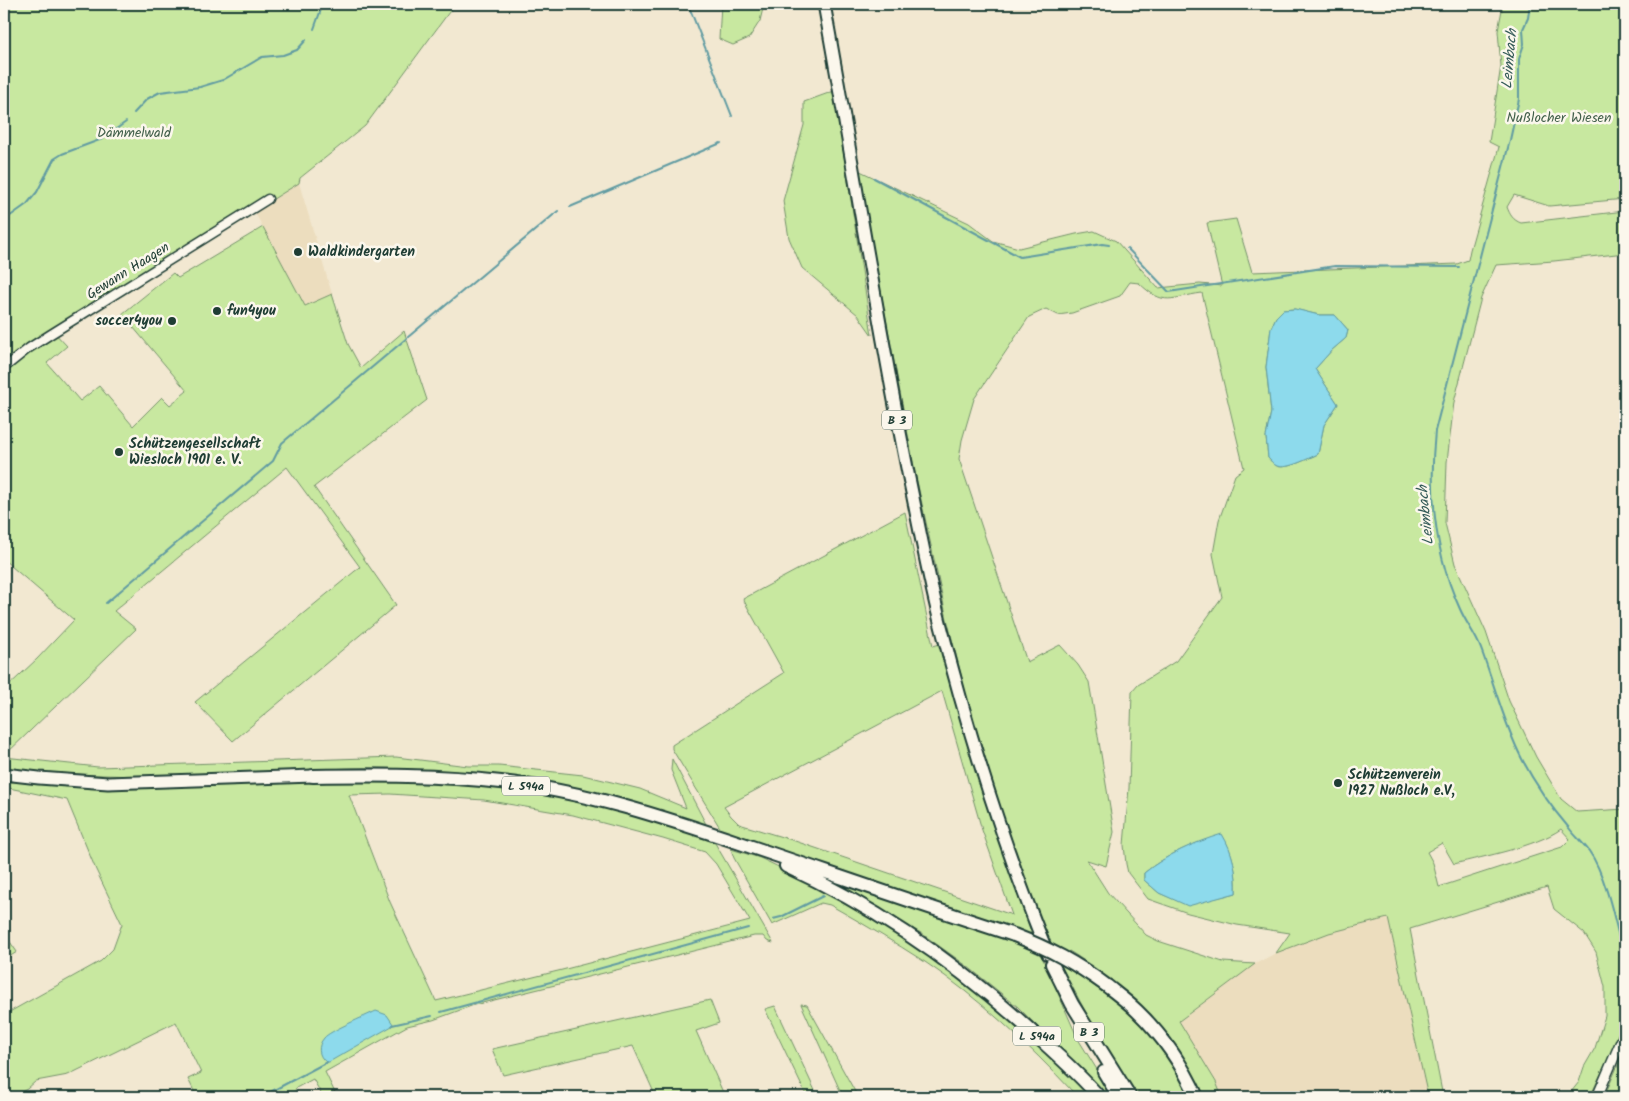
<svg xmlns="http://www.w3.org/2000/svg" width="1629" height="1101" viewBox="0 0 1629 1101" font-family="Kalam,sans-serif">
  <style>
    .built { fill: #ecddbe }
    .green { fill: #c8e8a0; stroke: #74926a; fill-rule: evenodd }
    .water { fill: #8ddaec; stroke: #619ba2 }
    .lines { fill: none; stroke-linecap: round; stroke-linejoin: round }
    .stream { stroke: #619ba2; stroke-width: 2 }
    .minor-casing { stroke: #1f3d34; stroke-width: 11 }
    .tertiary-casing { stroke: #1f3d34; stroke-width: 12 }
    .primary-casing { stroke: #1f3d34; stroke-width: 15 }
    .trunk-casing { stroke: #1f3d34; stroke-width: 16 }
    .minor { stroke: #fbf7ec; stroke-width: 8 }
    .tertiary { stroke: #fbf7ec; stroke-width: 9 }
    .primary { stroke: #fbf7ec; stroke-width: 11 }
    .trunk { stroke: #fbf7ec; stroke-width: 12 }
    .trunk-bridge-casing { stroke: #1f3d34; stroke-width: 16; stroke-linecap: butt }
    .trunk-bridge { stroke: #fbf7ec; stroke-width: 12 }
    .poi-dot { fill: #1f3d34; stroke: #fbf7ec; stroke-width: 2 }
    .labels { text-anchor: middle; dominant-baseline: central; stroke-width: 5; stroke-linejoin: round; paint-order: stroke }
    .shield { fill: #fbf7ec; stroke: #61756b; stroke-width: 1 }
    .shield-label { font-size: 12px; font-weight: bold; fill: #1f3d34 }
    .park-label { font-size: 14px; fill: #415f4a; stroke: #fbf7ec }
    .poi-label { font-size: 14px; font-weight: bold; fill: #1f3d34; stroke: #fbf7ec; text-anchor: start }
    .street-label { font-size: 14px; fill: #1f3d34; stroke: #fbf7ec }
    .water-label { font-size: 15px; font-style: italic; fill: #355c59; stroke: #fbf7ec }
  </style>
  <rect width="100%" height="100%" fill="#f2e8d1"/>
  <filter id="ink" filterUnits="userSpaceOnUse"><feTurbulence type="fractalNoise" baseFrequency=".02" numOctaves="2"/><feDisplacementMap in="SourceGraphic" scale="10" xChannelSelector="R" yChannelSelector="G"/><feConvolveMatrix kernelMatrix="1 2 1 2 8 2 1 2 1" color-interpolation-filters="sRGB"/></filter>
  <g filter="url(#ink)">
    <path class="built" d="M 299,183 L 332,294 L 305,306 L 254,211 Z
      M 1388,918 L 1428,1097 L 1222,1097 L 1216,1082 L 1179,1021 L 1255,964 L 1276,953 L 1329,933 Z"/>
    <path class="green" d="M 4,4 L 455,4 L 365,126 L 300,178 L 299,183 L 254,211 L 52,330 L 67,346 L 47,363 L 80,401 L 99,386 L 133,426 L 162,397 L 170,405 L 187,391 L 122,314 L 173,273 L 178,278 L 263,227 L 305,306 L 332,294 L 348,344 L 361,368 L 404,331 L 427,400 L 314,487 L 396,605 L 233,741 L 195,702 L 360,567 L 287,467 L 114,611 L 136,629 L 4,756 L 4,690 L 37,659 L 74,620 L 4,560 Z
      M 721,4 L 764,4 L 760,21 L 749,38 L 733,45 L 719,39 Z
      M 1503,4 L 1625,4 L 1625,199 L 1549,206 L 1514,195 L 1507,207 C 1510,215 1513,220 1521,223 L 1625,211 L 1625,253 L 1554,261 L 1496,265 L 1481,298 L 1454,402 L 1447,462 L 1445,523 L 1455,564 L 1486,632 L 1509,701 L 1536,757 L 1561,799 L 1577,812 L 1625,809 L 1625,1020 L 1623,1027 L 1590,1097 L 1567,1097 L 1579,1082 L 1584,1067 L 1595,1048 L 1605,1016 L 1605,987 L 1596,952 L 1584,933 L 1554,909 L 1547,887 L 1410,929 L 1443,1097 L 1428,1097 L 1388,918 L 1329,933 L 1276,953 L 1290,933 L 1237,925 L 1188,913 L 1148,899 L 1128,873 L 1126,864 L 1124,845 L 1129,788 L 1132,692 L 1138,685 L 1176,661 L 1222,597 L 1213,554 L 1219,520 L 1235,475 L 1244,468 L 1202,293 C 1171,297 1165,308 1139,283 L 1130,282 L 1120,296 L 1072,313 L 1058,315 L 1046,309 L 1029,317 L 974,399 L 962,440 L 959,459 L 1027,662 L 1060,645 L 1078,665 L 1089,682 L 1114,832 L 1106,866 L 1087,860 L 1108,893 L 1146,935 L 1158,941 L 1223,962 L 1255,964 L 1179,1021 L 1216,1082 L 1222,1097 L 1203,1097 C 1191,1072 1176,1047 1158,1025 C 1138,1002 1095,966 1069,951 L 1078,975 L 1119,1003 L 1139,1018 L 1157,1039 L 1175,1064 L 1193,1097 L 1136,1097 L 1101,1041 L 1048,941 L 1027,887 L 980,750 L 947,619 L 915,472 L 858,170 L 969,223 L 993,241 L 1019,248 L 1076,234 L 1094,231 L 1116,241 L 1158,288 L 1200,284 L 1222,286 L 1207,223 L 1236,219 L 1252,272 L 1457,264 L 1468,260 L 1470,250 L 1499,147 L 1489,142 L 1501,66 L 1498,31 ZM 1294,309 L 1319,315 L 1335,315 L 1348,330 L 1346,338 L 1332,350 L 1315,369 L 1338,404 L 1324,425 L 1318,454 C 1309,458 1287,470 1277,466 C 1274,465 1270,460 1268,458 L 1266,437 L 1271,412 L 1266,367 L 1271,328 L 1276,317 L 1283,310 ZM 1561,829 L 1570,839 L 1562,847 L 1439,887 L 1433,863 L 1427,852 L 1442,843 L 1454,864 C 1485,856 1535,847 1561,829 ZM 1222,835 C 1233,853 1237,872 1236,893 L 1188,905 L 1159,893 L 1144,880 L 1144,873 C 1166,855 1195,842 1222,835 Z
      M 834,91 L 872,335 L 858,315 L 802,268 L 789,238 L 783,201 L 804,125 L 804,102 Z
      M 905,512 L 933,646 L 940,644 L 970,753 L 1032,935 L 722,831 L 672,749 L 672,745 L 784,673 L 743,599 ZM 942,691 L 982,830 L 1012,915 L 792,840 L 739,824 L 731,816 L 724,807 Z
      M 4,757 L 98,767 L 396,757 L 468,766 L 499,766 L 583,775 L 640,789 L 686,808 L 671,770 L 672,759 L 707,826 C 670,815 633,801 595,792 C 526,777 452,770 381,768 C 344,766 306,772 268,773 C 179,777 92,778 4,768 Z
      M 4,778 L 143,787 L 217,785 L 306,781 L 425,780 L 499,787 L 544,793 L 609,807 L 688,831 L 715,843 L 773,943 L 767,941 L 763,936 L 754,936 L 474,1005 L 433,1020 L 407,1026 L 325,1072 L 337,1097 L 323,1097 L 313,1079 L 296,1088 L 293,1097 L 197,1097 L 188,1079 L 201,1073 L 176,1022 L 68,1075 L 36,1081 L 27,1089 L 12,1097 L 4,1097 L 4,1015 L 101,961 L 113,949 L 122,924 L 96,870 L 67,800 L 4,787 ZM 390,794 L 484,800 L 573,815 L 663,839 L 705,852 L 716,864 L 750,921 L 562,970 L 436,1001 L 390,902 L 349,795 Z
      M 731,849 L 760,858 L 785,870 L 889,927 L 965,981 L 1046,1049 L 1092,1097 L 1066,1097 L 1073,1092 C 1029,1045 979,998 925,962 C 894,942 862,923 830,905 L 821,903 L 772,925 L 734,858 Z
      M 802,868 L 1039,950 L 1078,1039 L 1114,1097 L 1107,1097 L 1018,1007 L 967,966 L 921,933 Z
      M 6,936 L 17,952 L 4,960 L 4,937 Z
      M 710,1000 L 719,1023 L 696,1031 L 725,1097 L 656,1097 L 633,1046 L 503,1075 L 492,1049 Z
      M 801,1004 L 807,1005 L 858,1097 L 843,1097 Z
      M 775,1006 L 818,1097 L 807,1097 L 765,1009 Z
      M 1625,1049 L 1625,1097 L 1604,1097 Z"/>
    <path class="water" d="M 1295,309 L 1319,315 L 1335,315 L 1348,330 L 1346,338 L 1332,350 L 1315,369 L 1338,404 L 1324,425 L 1318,454 C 1309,458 1287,470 1277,466 C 1274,465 1270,460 1268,458 L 1266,437 L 1271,412 L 1266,367 L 1271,328 L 1276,317 L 1283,310 Z
      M 1222,834 C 1233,852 1237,872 1236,893 L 1188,906 L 1159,893 L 1144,880 L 1144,873 C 1166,855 1195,842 1222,834 Z
      M 376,1011 L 387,1015 L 393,1024 L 392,1026 L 329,1062 L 326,1062 C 318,1056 317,1046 324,1038 C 329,1031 366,1016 376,1011 Z"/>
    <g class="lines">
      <path class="stream" d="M 688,4 L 732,116
        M 1530,4 L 1528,18 L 1523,29 L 1524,44 L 1519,59 L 1519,99 L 1510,140 L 1435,431 C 1429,491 1434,553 1460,609 C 1466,623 1476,635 1481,649 C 1495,686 1504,724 1522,759 C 1535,784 1551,807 1569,828 C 1575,836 1583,843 1589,851 C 1607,876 1617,931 1625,962
        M 314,29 L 323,4
        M 134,113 L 147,99 L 160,92 L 200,87 L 223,80 L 262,57 L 283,55 L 297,50 L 306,40
        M 874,178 L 1020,257 L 1102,244 L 1109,245
        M 570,207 L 721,143
        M 4,223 L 6,219 L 27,204 L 37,192 L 54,159 L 62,154 L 102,139 L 126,122
        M 1127,248 L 1169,292 L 1335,266 L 1459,267
        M 106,603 L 273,461 L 282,443 L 558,211
        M 773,919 L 781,917 L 823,896
        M 441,1012 L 748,928
        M 392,1025 L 432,1016
        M 261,1097 L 327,1062"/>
      <g class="minor-casing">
        <path id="minor" d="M 4,368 L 29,348 L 51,334 L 268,199"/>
      </g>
      <g class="tertiary-casing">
        <path id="tertiary" d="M 1597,1097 L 1625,1032"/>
      </g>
      <g class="primary-casing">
        <path id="primary" d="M 824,4 C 853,162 877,320 909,478 C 919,526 928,575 940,622 C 969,735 1003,846 1048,954
          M 4,774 L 39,778 L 108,783 L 313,776"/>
      </g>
      <g class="trunk-casing">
        <path id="trunk" d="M 313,776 C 376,775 438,775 501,782 C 585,791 666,818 746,845 C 835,875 924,906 1014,935
          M 786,866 C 880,909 967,971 1042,1041 C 1062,1059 1082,1077 1099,1097
          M 1052,964 L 1072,1004 L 1130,1097
          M 1107,986 C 1117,994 1128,1002 1137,1011 C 1162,1035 1183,1066 1197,1097
          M 1104,1072 L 1119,1097"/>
      </g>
      <use href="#minor" class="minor"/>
      <use href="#tertiary" class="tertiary"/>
      <use href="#primary" class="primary"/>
      <use href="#trunk" class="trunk"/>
      <g class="trunk-bridge-casing">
        <path id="trunk-bridge" d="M 1014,935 C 1050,949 1076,963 1107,986"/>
      </g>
      <use href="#trunk-bridge" class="trunk-bridge"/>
    </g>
  </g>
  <g class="poi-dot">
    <circle cx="298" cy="252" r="5"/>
    <circle cx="217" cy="311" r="5"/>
    <circle cx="172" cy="321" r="5"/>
    <circle cx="119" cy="452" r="5"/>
    <circle cx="1338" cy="783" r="5"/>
  </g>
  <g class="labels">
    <g class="shield">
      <rect x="882" y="410.5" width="30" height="19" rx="4"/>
      <rect x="502" y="776.5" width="48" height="19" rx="4"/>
      <rect x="1074" y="1022.5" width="30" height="19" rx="4"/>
      <rect x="1013" y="1026.5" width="48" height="19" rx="4"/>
    </g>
    <g class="shield-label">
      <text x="897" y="420">B 3</text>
      <text x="526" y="786">L 594a</text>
      <text x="1089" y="1032">B 3</text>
      <text x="1037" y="1036">L 594a</text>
    </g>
    <g class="park-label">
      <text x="1559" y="118">Nußlocher Wiesen</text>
      <text x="134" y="133">Dämmelwald</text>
    </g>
    <g class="poi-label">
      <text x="308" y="252">Waldkindergarten</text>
      <text x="227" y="311">fun4you</text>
      <text x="162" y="321" text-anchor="end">soccer4you</text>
      <text x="129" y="444">Schützengesellschaft<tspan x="129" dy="16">Wiesloch 1901 e. V.</tspan></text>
      <text x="1348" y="775">Schützenverein<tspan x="1348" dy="16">1927 Nußloch e.V,</tspan></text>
    </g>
    <g class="street-label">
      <text transform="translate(128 271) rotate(-32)">Gewann Haagen</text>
    </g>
    <g class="water-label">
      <text transform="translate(1510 59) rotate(-85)">Leimbach</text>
      <text transform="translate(1426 515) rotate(-96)">Leimbach</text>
    </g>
  </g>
  <rect width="1629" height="1101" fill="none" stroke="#fbf7ec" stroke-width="20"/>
  <rect x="10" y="10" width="1609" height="1081" fill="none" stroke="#1f3d34" stroke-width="2" filter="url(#ink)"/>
</svg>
